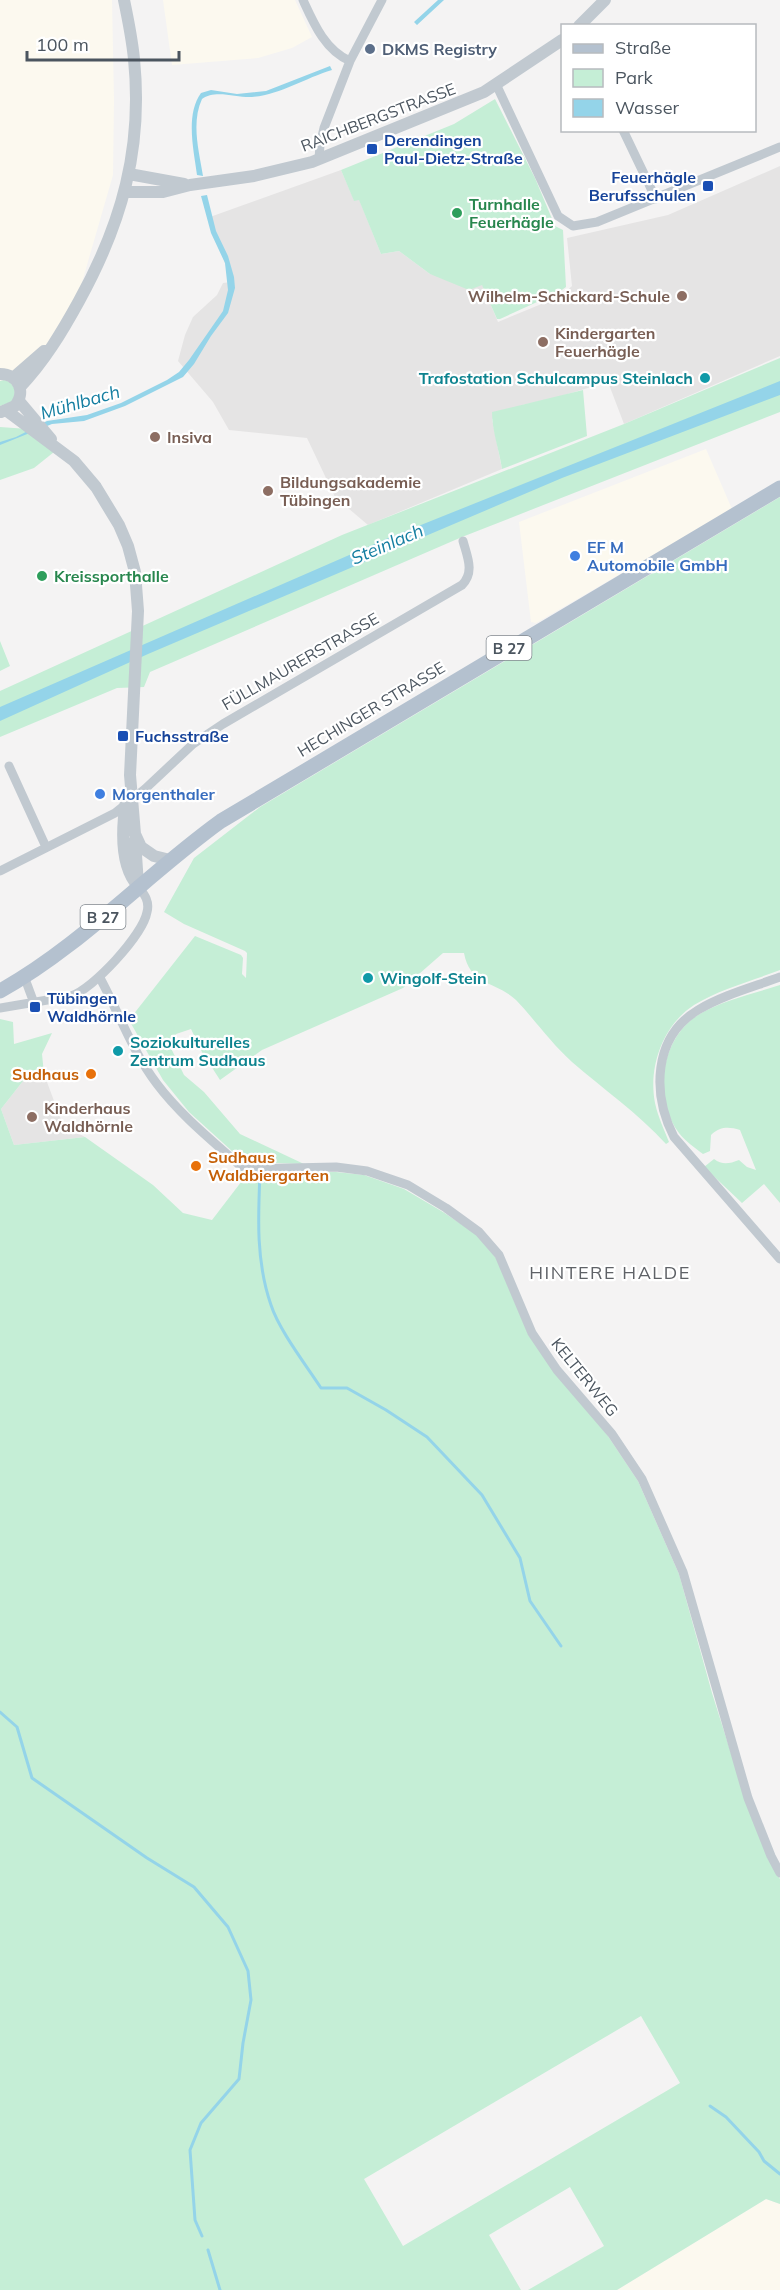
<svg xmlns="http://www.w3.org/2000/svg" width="780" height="2290" viewBox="0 0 780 2290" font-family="Mulish,sans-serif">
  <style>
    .commercial { fill: #fcf9ef }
    .education { fill: #e5e4e4 }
    .green { fill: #c5eed6; fill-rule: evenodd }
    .water { fill: #94d4e9 }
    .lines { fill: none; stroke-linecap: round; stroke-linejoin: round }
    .stream { stroke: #94d4e9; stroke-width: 3 }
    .minor { stroke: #c1c9d0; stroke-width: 9 }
    .tertiary { stroke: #c1c9d0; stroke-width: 12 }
    .primary { stroke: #b4c1cf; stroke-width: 15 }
    .service-dot { fill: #5c6f8a; stroke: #fff; stroke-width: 2 }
    .transit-dot { fill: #1a4fb4; stroke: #fff; stroke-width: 2 }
    .leisure-dot { fill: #2e9e5b; stroke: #fff; stroke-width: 2 }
    .education-dot { fill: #8d6e63; stroke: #fff; stroke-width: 2 }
    .culture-dot { fill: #0f9aa8; stroke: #fff; stroke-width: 2 }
    .shop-dot { fill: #3f7fe0; stroke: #fff; stroke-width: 2 }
    .food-dot { fill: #e8710a; stroke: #fff; stroke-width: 2 }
    .labels { text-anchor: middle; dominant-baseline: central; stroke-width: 4.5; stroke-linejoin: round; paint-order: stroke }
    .shield { fill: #fff; stroke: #81888f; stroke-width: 1.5 }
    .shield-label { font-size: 15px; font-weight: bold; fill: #4b555f }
    .service-label { font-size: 16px; font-weight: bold; fill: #4e5e75; stroke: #fff; text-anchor: start }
    .street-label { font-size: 16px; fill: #4b555f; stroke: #fff }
    .transit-label { font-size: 16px; font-weight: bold; fill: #164399; stroke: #fff; text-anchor: start }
    .leisure-label { font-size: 16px; font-weight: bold; fill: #27864d; stroke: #fff; text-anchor: start }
    .education-label { font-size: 16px; font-weight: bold; fill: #785e54; stroke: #fff; text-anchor: start }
    .culture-label { font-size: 16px; font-weight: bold; fill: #0d838f; stroke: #fff; text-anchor: start }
    .shop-label { font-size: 16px; font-weight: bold; fill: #366cbe; stroke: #fff; text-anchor: start }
    .food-label { font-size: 16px; font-weight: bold; fill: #c56008; stroke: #fff; text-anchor: end }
    .water-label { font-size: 18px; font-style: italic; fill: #147ea1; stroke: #fff }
    .neighbourhood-label { font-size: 18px; letter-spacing: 1.5px; fill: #5f6267; stroke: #fff }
  </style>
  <rect width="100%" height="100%" fill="#f4f3f3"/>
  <path class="commercial" d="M 0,0 L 112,0 L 114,100 L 113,175 L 74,310 L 52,346 L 0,396 Z
    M 163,0 L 295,0 L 312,37 L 292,48 L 258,58 L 172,65 Z
    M 706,449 L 732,509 L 536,623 L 531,622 L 519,522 Z
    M 766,2199 L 780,2204 L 780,2290 L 617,2290 Z"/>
  <path class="education" d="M 780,166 L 780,356 L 624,424 L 608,382 L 551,399 L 522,405 L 492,419 L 502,469 L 368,525 L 335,497 L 307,438 L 229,430 L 213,402 L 178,361 L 185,335 L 193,317 L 217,295 L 223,283 L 231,282 L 210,217 L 341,170 L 354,200 L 359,199 L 381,254 L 399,251 L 430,274 L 482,284 L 498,322 L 561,296 L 572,286 L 567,238 L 668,215 Z
    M 44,1074 L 63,1125 L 85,1137 L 14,1145 L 1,1109 L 23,1081 Z"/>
  <path class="green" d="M 495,99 L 535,178 L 555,226 L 563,230 L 566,287 L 559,292 L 500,319 L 497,319 L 482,285 L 469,290 L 430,274 L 399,251 L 381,254 L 359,200 L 354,201 L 341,170 L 454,124 Z
    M 780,358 L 780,412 L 462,537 L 150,672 L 144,687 L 117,688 L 0,737 L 0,691 L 342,535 L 624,424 Z
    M 4,380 L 10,382 L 15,389 L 14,401 L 0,406 L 0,381 Z
    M 583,390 L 587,436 L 502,469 C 499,449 492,431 492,412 Z
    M 0,427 L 28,429 L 59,448 L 34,468 L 0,480 Z
    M 780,497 L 780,970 C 752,981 720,989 694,1005 C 663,1025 648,1067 655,1103 C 658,1117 664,1129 669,1142 L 666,1144 C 638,1113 603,1089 572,1062 C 551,1043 535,1020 516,1000 C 496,981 470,986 464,953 L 443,953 L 403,988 L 262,1050 L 220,1080 L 202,1052 L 191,1029 L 176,1034 L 169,1044 L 184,1075 L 204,1092 L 240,1134 L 304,1164 L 244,1162 L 189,1112 L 163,1080 L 129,1020 L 195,936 L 241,955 L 243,958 L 242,974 L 246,978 L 247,953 L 245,951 L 184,924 L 164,912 L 194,858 L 260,807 Z
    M 0,641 L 10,666 L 0,671 Z
    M 780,985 L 780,1203 L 764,1184 L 742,1203 L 704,1167 L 714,1159 C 722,1165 729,1164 739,1160 L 747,1167 L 756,1170 L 740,1130 C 729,1127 721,1126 711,1135 L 710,1151 L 703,1154 C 695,1148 685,1141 679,1133 C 652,1098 661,1038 698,1015 C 723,1000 753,994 780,985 Z
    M 0,1019 L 13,1022 L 14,1044 L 52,1033 L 42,1054 L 44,1074 L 23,1081 L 1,1109 L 14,1145 L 85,1137 L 153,1185 L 183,1213 L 212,1220 L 248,1173 L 336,1172 L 364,1175 L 404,1189 L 443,1212 L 476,1234 L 496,1258 L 529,1336 L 608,1436 L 638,1481 L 679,1574 L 712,1693 L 746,1801 L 768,1859 L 780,1879 L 780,2204 L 766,2199 L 617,2290 L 528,2290 L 604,2246 L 570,2187 L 489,2235 L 521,2290 L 0,2290 ZM 641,2016 L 680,2083 L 403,2246 L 364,2179 Z"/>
  <path class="water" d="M 438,0 L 444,0 L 417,25 L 414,22 Z
    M 330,66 L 332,70 C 305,78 280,95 252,97 C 237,98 215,89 202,99 C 191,123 199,151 203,176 L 197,175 C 194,151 185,115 201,93 L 211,90 L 237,94 L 266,91 Z
    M 207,195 L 216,231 L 228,256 L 234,277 L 235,288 L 228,313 L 211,336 L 194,364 L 183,377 L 125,406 L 84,421 L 52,424 L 0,445 L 0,442 L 16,437 L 47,421 L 87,415 L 121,403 L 167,380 L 179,372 L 189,360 L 223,311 L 228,290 L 225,263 L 211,233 L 201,196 Z
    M 780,381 L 780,395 L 562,478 L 148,654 L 0,721 L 0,707 L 386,539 Z"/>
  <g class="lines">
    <path class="stream" d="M 260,1173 C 258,1218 256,1262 271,1305 C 279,1330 306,1365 321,1388 L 347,1388 L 386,1410 L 427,1437 L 482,1495 L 520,1558 L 530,1601 L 561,1646
      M 0,1712 L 17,1727 L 32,1778 L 147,1858 L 194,1887 L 228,1927 L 248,1971 L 251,2000 L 243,2043 L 239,2079 L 201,2123 L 190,2150 L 195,2220 L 202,2236
      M 710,2106 L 726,2117 L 759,2152 L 764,2161 L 780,2174
      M 208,2250 L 220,2290"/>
    <path class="minor" d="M 303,0 C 314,24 325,50 350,61
      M 496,84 L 558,216 L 573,226 L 597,222 L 780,147
      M 623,130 L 656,199
      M 319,159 L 320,145 L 324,128 L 350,61 L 382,0
      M 9,766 L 46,847
      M 0,871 L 115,813 L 145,789 L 193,744 L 223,724 L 462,585 C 475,572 467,556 463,541
      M 24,976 L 34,1003
      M 780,977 C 753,987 723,995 698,1010 C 653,1037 652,1094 674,1137 L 780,1259
      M 100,978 C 119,1013 133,1053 157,1084 C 181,1116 214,1142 244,1169 L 336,1167 L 367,1171 L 408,1185 L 446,1208 L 479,1232 L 499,1255 L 532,1333 L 557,1370 L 612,1434 L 642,1479 L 683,1572 L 748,1798 L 771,1856 L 780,1873
      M 0,1008 L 71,996 C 93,989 143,935 147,912 C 150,901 144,894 138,886"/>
    <path class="tertiary" d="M 579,26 L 605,0
      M 129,174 L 184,184
      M 125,192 L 163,192 L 190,185 L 254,176 L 312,162 L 484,92 L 562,40
      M 0,374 C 19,374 26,392 15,406 L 1,412
      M 13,378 L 44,351
      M 20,387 C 44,362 62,332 79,301 C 122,223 143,148 134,59 C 132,39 128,19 124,0
      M 19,401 L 51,439
      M 7,411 L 74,461 L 96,487 L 119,525 L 128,546 L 135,572 L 138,611 L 130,775 L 135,834 L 141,847 L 154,856 L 170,860
      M 126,801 C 122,827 120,866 138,886
      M 135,840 L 138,885"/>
    <path class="primary" d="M 0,991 C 81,946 146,875 221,821 L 780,488"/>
  </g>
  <circle class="service-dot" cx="370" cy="49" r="6"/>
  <g class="transit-dot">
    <rect x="366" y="143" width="12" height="12" rx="3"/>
    <rect x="702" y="180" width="12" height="12" rx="3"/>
    <rect x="117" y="730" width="12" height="12" rx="3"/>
    <rect x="29" y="1001" width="12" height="12" rx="3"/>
  </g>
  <g class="leisure-dot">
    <circle cx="457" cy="213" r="6"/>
    <circle cx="42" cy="576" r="6"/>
  </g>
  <g class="education-dot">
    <circle cx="682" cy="296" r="6"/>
    <circle cx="543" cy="342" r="6"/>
    <circle cx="155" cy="437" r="6"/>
    <circle cx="268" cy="491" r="6"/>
    <circle cx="32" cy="1117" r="6"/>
  </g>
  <g class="culture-dot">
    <circle cx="705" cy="378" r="6"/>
    <circle cx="368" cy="978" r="6"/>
    <circle cx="118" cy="1051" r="6"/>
  </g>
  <g class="shop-dot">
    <circle cx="575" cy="556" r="6"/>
    <circle cx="100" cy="794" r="6"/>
  </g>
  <g class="food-dot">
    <circle cx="91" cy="1074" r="6"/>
    <circle cx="196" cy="1166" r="6"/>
  </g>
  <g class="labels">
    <g class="shield">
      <rect x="486.5" y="636" width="45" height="24" rx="4.5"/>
      <rect x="80.5" y="905" width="45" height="24" rx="4.5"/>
    </g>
    <g class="shield-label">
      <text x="509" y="648">B 27</text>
      <text x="103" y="917">B 27</text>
    </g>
    <g class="service-label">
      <text x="382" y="49">DKMS Registry</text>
    </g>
    <g class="street-label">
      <text transform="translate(378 117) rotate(-21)">RAICHBERGSTRASSE</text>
      <text transform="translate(300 661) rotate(-30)">FÜLLMAURERSTRASSE</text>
      <text transform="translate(371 709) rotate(-31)">HECHINGER STRASSE</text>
      <text transform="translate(585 1377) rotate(51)">KELTERWEG</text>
    </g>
    <g class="transit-label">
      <text x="384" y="140">Derendingen<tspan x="384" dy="18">Paul-Dietz-Straße</tspan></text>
      <text x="696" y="177" text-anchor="end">Feuerhägle<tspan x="696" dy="18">Berufsschulen</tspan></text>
      <text x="135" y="736">Fuchsstraße</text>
      <text x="47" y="998">Tübingen<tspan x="47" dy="18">Waldhörnle</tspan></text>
    </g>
    <g class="leisure-label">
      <text x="469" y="204">Turnhalle<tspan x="469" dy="18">Feuerhägle</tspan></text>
      <text x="54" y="576">Kreissporthalle</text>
    </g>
    <g class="education-label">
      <text x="670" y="296" text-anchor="end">Wilhelm-Schickard-Schule</text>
      <text x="555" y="333">Kindergarten<tspan x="555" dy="18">Feuerhägle</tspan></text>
      <text x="167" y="437">Insiva</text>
      <text x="280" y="482">Bildungsakademie<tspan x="280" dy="18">Tübingen</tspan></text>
      <text x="44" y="1108">Kinderhaus<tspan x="44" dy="18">Waldhörnle</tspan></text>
    </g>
    <g class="culture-label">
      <text x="693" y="378" text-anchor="end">Trafostation Schulcampus Steinlach</text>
      <text x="380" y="978">Wingolf-Stein</text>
      <text x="130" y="1042">Soziokulturelles<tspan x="130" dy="18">Zentrum Sudhaus</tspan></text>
    </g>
    <g class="shop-label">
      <text x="587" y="547">EF M<tspan x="587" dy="18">Automobile GmbH</tspan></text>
      <text x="112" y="794">Morgenthaler</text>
    </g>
    <g class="food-label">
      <text x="79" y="1074">Sudhaus</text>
      <text x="208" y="1157" text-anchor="start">Sudhaus<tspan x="208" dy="18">Waldbiergarten</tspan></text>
    </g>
    <g class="water-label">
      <text transform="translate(80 402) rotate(-16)">Mühlbach</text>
      <text transform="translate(387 544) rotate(-23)">Steinlach</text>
    </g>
    <g class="neighbourhood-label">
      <text x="610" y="1272">HINTERE HALDE</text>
    </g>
  </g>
  <rect x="561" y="24" width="195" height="108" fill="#ffffff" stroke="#b7bbbf" stroke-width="1.5"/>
  <rect x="573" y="44" width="30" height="9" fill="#b4c1cf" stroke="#b7bbbf" stroke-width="1.5"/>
  <text x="615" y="54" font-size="18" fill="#4b555f">Straße</text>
  <rect x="573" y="69" width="30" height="18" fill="#c5eed6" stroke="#b7bbbf" stroke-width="1.5"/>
  <text x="615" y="84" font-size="18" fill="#4b555f">Park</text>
  <rect x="573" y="99" width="30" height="18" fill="#94d4e9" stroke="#b7bbbf" stroke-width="1.5"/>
  <text x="615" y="114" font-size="18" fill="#4b555f">Wasser</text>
  <path d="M27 51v9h152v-9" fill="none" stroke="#4b555f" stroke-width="3"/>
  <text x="36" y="51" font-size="18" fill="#4b555f" stroke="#ffffff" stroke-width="4.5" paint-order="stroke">100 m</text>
</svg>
